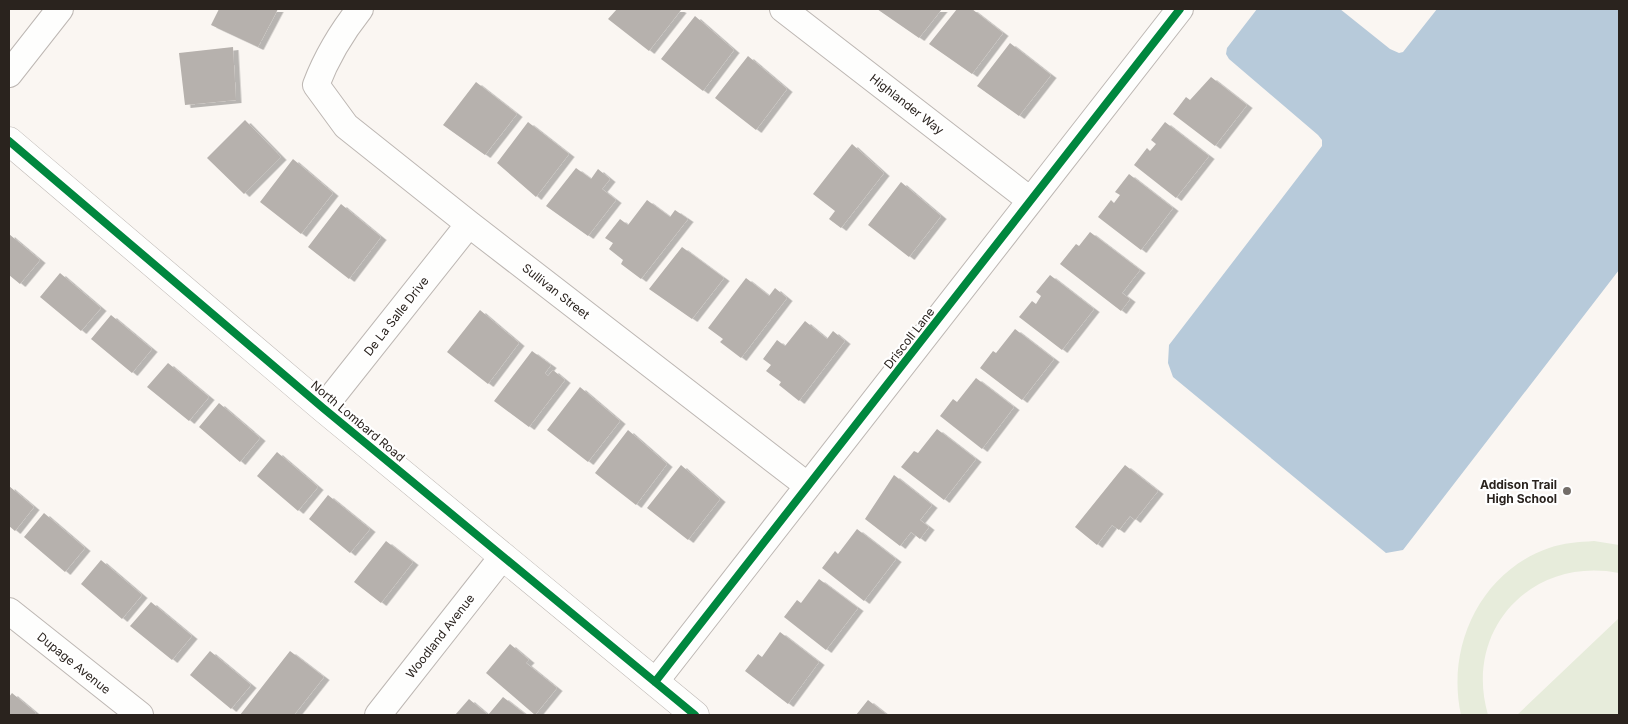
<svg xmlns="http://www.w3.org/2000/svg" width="1628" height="724" viewBox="0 0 1628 724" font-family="Inter,sans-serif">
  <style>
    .green { fill: #e7ecdb }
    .water { fill: #b7cada }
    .building { fill: #b6b1ad; filter: url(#shadow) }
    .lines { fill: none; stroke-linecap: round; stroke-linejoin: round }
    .minor-casing { stroke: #bdb7b3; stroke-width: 28 }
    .tertiary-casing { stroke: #bdb7b3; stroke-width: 29 }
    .minor { stroke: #fefefd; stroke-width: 26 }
    .tertiary { stroke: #fefefd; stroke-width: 28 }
    .cycleway-casing { stroke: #fff; stroke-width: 11 }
    .cycleway { stroke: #00873e; stroke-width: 8 }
    .poi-dot { fill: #736d68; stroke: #fff; stroke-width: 2 }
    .labels { text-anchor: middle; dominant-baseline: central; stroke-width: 4.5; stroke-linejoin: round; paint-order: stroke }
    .street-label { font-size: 12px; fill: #2a231e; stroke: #fff }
    .poi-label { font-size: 12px; font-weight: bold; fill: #2a231e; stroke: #fff; text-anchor: end }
  </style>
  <defs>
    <filter id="shadow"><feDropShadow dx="5.5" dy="3" stdDeviation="0" flood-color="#0004"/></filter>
  </defs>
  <rect width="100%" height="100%" fill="#faf6f2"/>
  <path class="green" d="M 1594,541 L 1619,545 L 1619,573 C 1532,556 1463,629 1488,715 L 1461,715 C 1446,647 1480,572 1549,548 C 1563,543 1579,542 1594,541 Z
    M 1619,618 L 1619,715 L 1517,715 Z"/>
  <path class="water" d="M 1257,9 L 1340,9 L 1390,49 L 1399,53 L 1403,52 L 1437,9 L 1619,9 L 1619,270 L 1403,550 L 1386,553 L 1173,377 L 1168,363 L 1169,345 L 1322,146 L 1322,140 L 1318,135 L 1229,59 L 1226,54 L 1227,48 Z"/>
  <path class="building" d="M 219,9 L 278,9 L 258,47 L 211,25 Z
    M 617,9 L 679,9 L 681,10 L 649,51 L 608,19 Z
    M 877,9 L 942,9 L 919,38 Z
    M 957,9 L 972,9 L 1003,33 L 972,74 L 929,44 Z
    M 695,16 L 734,50 L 703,91 L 661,59 Z
    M 1010,43 L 1051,75 L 1019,116 L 977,86 Z
    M 233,47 L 236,100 L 185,105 L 179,53 Z
    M 748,56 L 787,89 L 756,130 L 715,98 Z
    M 1211,77 L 1247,105 L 1215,146 L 1173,114 L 1186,97 L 1190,100 Z
    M 476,82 L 517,114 L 485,155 L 443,125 Z
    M 245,120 L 281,157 L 244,194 L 207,158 Z
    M 528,122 L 569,154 L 536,197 L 497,163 Z
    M 1165,122 L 1209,156 L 1176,198 L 1134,165 L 1147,148 L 1150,151 L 1156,144 L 1151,140 Z
    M 852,144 L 884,173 L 841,228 L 829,219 L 835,211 L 813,194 Z
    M 293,159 L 333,193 L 301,234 L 260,202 Z
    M 576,168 L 591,179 L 598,169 L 610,179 L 602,189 L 616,200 L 588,236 L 546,206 Z
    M 1129,174 L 1173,208 L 1141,250 L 1098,217 L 1111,200 L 1114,203 L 1120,195 L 1115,192 Z
    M 901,182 L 941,216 L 909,257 L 868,225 Z
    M 647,200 L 670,217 L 675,210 L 688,219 L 641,279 L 621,264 L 623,260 L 609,249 L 613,243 L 605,238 L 620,219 L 628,225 Z
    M 341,204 L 381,237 L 349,279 L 308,247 Z
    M 1090,232 L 1140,270 L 1122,293 L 1130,299 L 1121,311 L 1060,264 L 1076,244 L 1079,246 Z
    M 9,234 L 40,260 L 20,284 L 9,275 Z
    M 682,247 L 724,278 L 692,319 L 649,289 Z
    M 60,273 L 101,308 L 81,331 L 40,297 Z
    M 1050,275 L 1094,309 L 1062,350 L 1019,317 L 1032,301 L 1036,304 L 1041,296 L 1036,292 Z
    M 746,278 L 769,296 L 775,288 L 787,298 L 741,358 L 720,342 L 723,339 L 708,328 Z
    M 480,310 L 519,343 L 488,384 L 447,352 Z
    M 111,315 L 152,349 L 132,373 L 91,339 Z
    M 805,321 L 827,339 L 833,331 L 845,341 L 799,401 L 779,385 L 781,382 L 766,371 L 771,365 L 763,359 L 777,340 L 785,346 Z
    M 1015,329 L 1054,359 L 1022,400 L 980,368 L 993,351 L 996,353 Z
    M 532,351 L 551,365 L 545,373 L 548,376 L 553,370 L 565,380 L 529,427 L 494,401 Z
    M 168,363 L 209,397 L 189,421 L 147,387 Z
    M 976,378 L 1014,407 L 982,449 L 940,416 L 953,399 L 957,402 Z
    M 580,387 L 620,421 L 588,462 L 547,430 Z
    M 219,403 L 260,438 L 240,462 L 199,427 Z
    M 937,429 L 976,459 L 944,500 L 901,467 L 914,451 L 918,453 Z
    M 628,430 L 667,464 L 636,505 L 595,473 Z
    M 277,452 L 318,487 L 298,511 L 257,476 Z
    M 681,465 L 720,499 L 688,540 L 647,508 Z
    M 1125,465 L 1158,491 L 1135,520 L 1130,516 L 1119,530 L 1112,525 L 1097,545 L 1075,527 Z
    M 894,475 L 932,505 L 920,520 L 929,527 L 920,539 L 911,532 L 900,546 L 865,519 Z
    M 9,486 L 34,507 L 15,531 L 9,526 Z
    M 328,495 L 370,529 L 350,553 L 309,519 Z
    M 44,513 L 85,548 L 65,572 L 24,537 Z
    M 857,529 L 896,559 L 864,601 L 822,568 L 835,551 L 838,554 Z
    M 386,541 L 413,562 L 381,603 L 354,582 Z
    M 101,560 L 142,595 L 122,619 L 81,584 Z
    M 819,579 L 858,608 L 826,650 L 784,617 L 797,600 L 801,603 Z
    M 151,602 L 192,636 L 172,660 L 130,626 Z
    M 780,632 L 819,662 L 788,704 L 745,671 L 758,654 L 762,657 Z
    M 510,644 L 529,660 L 526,663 L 557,688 L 535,715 L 486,673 Z
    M 210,651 L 251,685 L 231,709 L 190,675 Z
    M 290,651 L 324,677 L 294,715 L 240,715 Z
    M 12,693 L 36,713 L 34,715 L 9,715 L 9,697 Z
    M 503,697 L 526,715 L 455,715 L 469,699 L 488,715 Z
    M 868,700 L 887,715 L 856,715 Z"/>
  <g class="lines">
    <g class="minor-casing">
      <path id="minor" d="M 360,9 C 341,33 327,56 316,85 L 346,126 L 469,224 L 808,486
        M 783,9 L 1030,200
        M 9,74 L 60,9
        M 323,408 L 469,224
        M 9,611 L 140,715
        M 655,682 L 1180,9
        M 378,715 L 503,556"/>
    </g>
    <g class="tertiary-casing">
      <path id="tertiary" d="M 9,141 L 323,408 L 695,715"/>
    </g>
    <use href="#minor" class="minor"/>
    <use href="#tertiary" class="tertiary"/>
    <g class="cycleway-casing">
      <path id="cycleway" d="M 9,141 L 323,408 L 695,715
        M 655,682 L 1180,9"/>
    </g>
    <use href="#cycleway" class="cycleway"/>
  </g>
  <circle class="poi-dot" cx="1567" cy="491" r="5"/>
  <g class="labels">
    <g class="street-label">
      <text transform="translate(907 104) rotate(38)">Highlander Way</text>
      <text transform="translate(556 291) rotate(38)">Sullivan Street</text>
      <text transform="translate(396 316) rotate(-52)">De La Salle Drive</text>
      <text transform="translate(909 338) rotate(-52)">Driscoll Lane</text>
      <text transform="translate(358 421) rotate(40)">North Lombard Road</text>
      <text transform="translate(440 636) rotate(-52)">Woodland Avenue</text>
      <text transform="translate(74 663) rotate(39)">Dupage Avenue</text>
    </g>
    <g class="poi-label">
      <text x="1557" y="484">Addison Trail<tspan x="1557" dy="14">High School</tspan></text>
    </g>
  </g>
  <rect width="1628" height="724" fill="none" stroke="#2a231e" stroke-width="20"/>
</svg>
